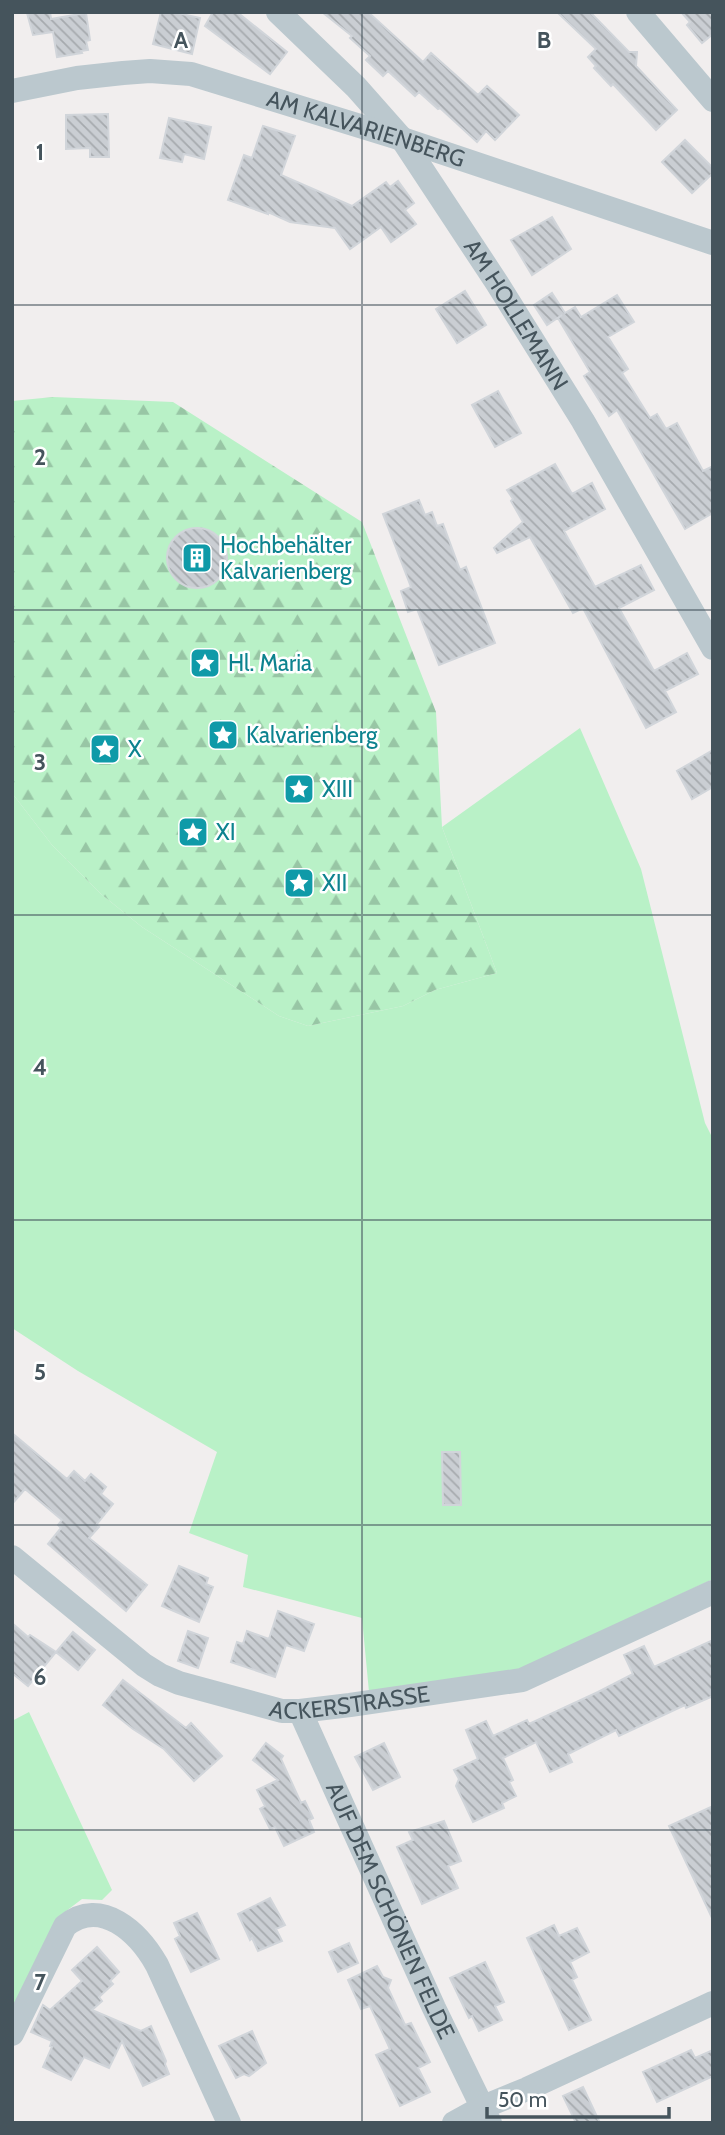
<svg xmlns="http://www.w3.org/2000/svg" width="725" height="2135" viewBox="0 0 725 2135" font-family="Cabin,sans-serif">
  <style>
    .grass { fill: #b9f1c7 }
    .forest { fill: url(#forest-firs) }
    .building { fill: url(#building-back-hatch); stroke: #d1d5da; stroke-width: 2 }
    .lines { fill: none; stroke-linecap: round; stroke-linejoin: round }
    .minor { stroke: #bbc8ce; stroke-width: 24 }
    .grid { fill: none; stroke: #45545c; stroke-width: 2; stroke-opacity: 0.55 }
    .labels { text-anchor: middle; dominant-baseline: central; stroke-width: 5; stroke-linejoin: round; paint-order: stroke }
    .street-label { font-size: 23px; fill: #45545c; stroke: #fff }
    .culture-label { font-size: 23px; fill: #0d838f; stroke: #fff; text-anchor: start }
    .grid-label { font-size: 23px; text-anchor: middle; font-weight: bold; fill: #45545c; stroke: #fff; stroke-width: 5; stroke-linejoin: round; paint-order: stroke }
  </style>
  <defs>
    <pattern id="forest-firs" width="22" height="20" patternUnits="userSpaceOnUse" patternTransform="scale(1.75)"><rect width="22" height="20" fill="#b9f1c7"/><path d="M5 1l3.5 6h-7zM16 11l3.5 6h-7z" fill="#98c6a5"/></pattern>
    <pattern id="building-back-hatch" width="6" height="6" patternUnits="userSpaceOnUse" patternTransform="scale(1.75)"><rect width="6" height="6" fill="#caced3"/><path d="M-1 5l2 2M0 0l6 6M5-1l2 2" fill="none" stroke="#a6aaae"/></pattern>
  </defs>
  <rect width="100%" height="100%" fill="#f1eeee"/>
  <path class="grass" d="M 580,728 L 641,869 L 705,1123 L 713,1139 L 713,1579 L 517,1671 L 369,1692 L 362,1618 L 243,1587 L 248,1555 L 189,1533 L 217,1452 L 78,1371 L 12,1328 L 12,793 L 52,845 L 101,894 L 142,927 L 279,1016 L 308,1026 L 403,1006 L 435,990 L 497,973 L 442,827 Z
    M 29,1712 L 112,1890 L 102,1900 L 82,1899 L 57,1918 L 12,2014 L 12,1721 Z"/>
  <path class="forest" d="M 53,397 L 173,402 L 362,522 L 436,712 L 442,827 L 497,973 L 435,990 L 403,1006 L 308,1026 L 279,1016 L 142,927 L 101,894 L 52,845 L 12,793 L 12,401 Z"/>
  <path class="building" d="M 50,12 L 51,19 L 86,13 L 90,40 L 86,41 L 88,50 L 81,51 L 82,53 L 57,57 L 53,32 L 33,35 L 27,13 Z
    M 161,12 L 173,12 L 200,18 L 192,54 L 153,44 Z
    M 213,12 L 237,12 L 287,52 L 270,74 L 205,26 Z
    M 322,12 L 368,12 L 423,62 L 431,53 L 478,95 L 487,86 L 519,115 L 495,140 L 486,131 L 477,142 L 440,108 L 438,109 L 419,92 L 415,96 L 388,71 L 383,76 L 366,60 L 370,56 L 350,38 L 352,36 Z
    M 557,12 L 590,12 L 629,52 L 637,52 L 636,66 L 677,110 L 656,130 L 613,84 L 611,86 L 594,68 L 596,66 L 588,57 L 596,49 Z
    M 681,12 L 713,12 L 713,34 L 702,43 L 687,25 L 690,22 Z
    M 108,114 L 109,157 L 90,157 L 90,148 L 66,149 L 66,115 Z
    M 169,118 L 211,127 L 204,159 L 184,154 L 182,162 L 160,158 Z
    M 263,126 L 295,136 L 281,175 L 352,206 L 386,182 L 390,187 L 398,181 L 414,203 L 405,210 L 416,224 L 391,242 L 381,227 L 350,249 L 335,228 L 290,222 L 268,212 L 268,214 L 228,200 L 244,155 L 252,158 Z
    M 685,140 L 713,168 L 713,173 L 692,193 L 662,162 Z
    M 552,217 L 571,249 L 532,275 L 511,240 Z
    M 465,291 L 486,325 L 457,343 L 436,309 Z
    M 552,293 L 565,313 L 575,307 L 581,317 L 617,295 L 634,322 L 608,337 L 628,369 L 622,373 L 650,418 L 657,414 L 666,429 L 677,423 L 703,471 L 713,466 L 713,513 L 685,529 L 617,410 L 609,416 L 584,376 L 590,372 L 558,318 L 562,315 L 547,325 L 534,305 Z
    M 498,391 L 521,433 L 495,447 L 472,405 Z
    M 555,464 L 572,494 L 592,483 L 605,509 L 564,531 L 595,587 L 641,565 L 654,590 L 619,608 L 654,671 L 687,653 L 698,674 L 665,691 L 676,712 L 646,728 L 583,608 L 573,613 L 530,537 L 497,553 L 494,548 L 523,522 L 511,501 L 513,499 L 507,490 Z
    M 419,500 L 425,515 L 432,512 L 437,526 L 443,524 L 460,570 L 466,567 L 495,643 L 439,665 L 417,609 L 408,612 L 401,591 L 411,587 L 383,514 Z
    M167 558a30 30 0 1 1 60 0a30 30 0 1 1-60 0Z
    M 713,750 L 713,787 L 692,799 L 677,771 Z
    M 12,1433 L 67,1479 L 74,1471 L 85,1481 L 91,1474 L 106,1487 L 101,1494 L 113,1504 L 96,1525 L 99,1527 L 89,1538 L 147,1585 L 126,1611 L 48,1544 L 61,1528 L 58,1525 L 62,1520 L 25,1489 L 12,1504 Z
    M 442,1452 L 460,1452 L 461,1505 L 443,1505 Z
    M 179,1566 L 208,1578 L 206,1584 L 213,1587 L 199,1622 L 162,1606 Z
    M 278,1611 L 314,1624 L 304,1651 L 286,1645 L 275,1677 L 231,1662 L 237,1642 L 243,1644 L 247,1631 L 269,1639 Z
    M 12,1623 L 28,1637 L 30,1635 L 56,1652 L 28,1686 L 12,1673 Z
    M 188,1631 L 208,1638 L 198,1668 L 178,1661 Z
    M 73,1632 L 95,1650 L 78,1670 L 56,1652 Z
    M 713,1640 L 713,1696 L 686,1708 L 685,1705 L 619,1736 L 616,1730 L 568,1754 L 572,1762 L 550,1772 L 536,1742 L 503,1758 L 513,1780 L 509,1782 L 516,1796 L 502,1803 L 504,1808 L 473,1822 L 456,1786 L 459,1779 L 454,1770 L 478,1759 L 466,1730 L 486,1721 L 493,1736 L 527,1720 L 529,1724 L 598,1692 L 633,1674 L 624,1655 L 644,1646 L 654,1667 Z
    M 123,1680 L 186,1728 L 191,1723 L 222,1756 L 194,1781 L 164,1749 L 133,1729 L 103,1705 Z
    M 266,1743 L 283,1756 L 281,1759 L 301,1803 L 305,1801 L 313,1818 L 309,1820 L 314,1832 L 284,1846 L 275,1827 L 270,1829 L 260,1809 L 265,1806 L 257,1790 L 278,1780 L 253,1760 Z
    M 384,1743 L 400,1777 L 373,1790 L 355,1757 Z
    M 713,1806 L 713,1920 L 669,1826 Z
    M 444,1821 L 461,1861 L 448,1866 L 458,1888 L 422,1904 L 397,1847 L 413,1840 L 409,1832 Z
    M 270,1898 L 285,1925 L 276,1929 L 282,1941 L 258,1951 L 252,1938 L 250,1940 L 238,1914 Z
    M 197,1913 L 219,1959 L 191,1972 L 175,1939 L 180,1936 L 174,1923 Z
    M 554,1925 L 559,1936 L 577,1928 L 589,1952 L 570,1962 L 577,1977 L 572,1980 L 591,2020 L 569,2030 L 527,1938 Z
    M 349,1943 L 358,1963 L 338,1972 L 329,1952 Z
    M 97,1947 L 119,1972 L 110,1981 L 113,1984 L 99,1997 L 102,2001 L 92,2010 L 141,2031 L 151,2026 L 166,2061 L 165,2064 L 169,2074 L 143,2086 L 122,2041 L 109,2068 L 84,2057 L 71,2080 L 43,2067 L 52,2047 L 50,2046 L 52,2041 L 31,2032 L 43,2005 L 50,2010 L 82,1981 L 72,1970 Z
    M 485,1962 L 504,2002 L 495,2006 L 502,2020 L 479,2031 L 472,2016 L 469,2018 L 450,1978 Z
    M 377,1966 L 383,1977 L 391,1980 L 388,1988 L 405,2025 L 411,2023 L 430,2062 L 418,2068 L 430,2092 L 400,2106 L 376,2055 L 390,2049 L 370,2006 L 361,2009 L 348,1980 Z
    M 252,2031 L 266,2063 L 249,2076 L 244,2074 L 236,2078 L 219,2046 Z
    M 691,2050 L 695,2058 L 713,2050 L 713,2076 L 657,2102 L 643,2072 Z
    M 583,2087 L 600,2123 L 576,2123 L 563,2096 Z"/>
  <g class="lines">
    <g class="minor">
      <path id="s1" d="M 278,12 L 356,87 L 402,139 L 497,283 L 583,421 L 713,648"/>
      <path d="M 638,12 L 713,100"/>
      <path id="s2" d="M 12,91 L 77,78 L 123,73 L 150,71 L 191,74 L 402,139 L 713,243"/>
      <path id="s3" d="M 12,1557 L 144,1665 L 160,1675 L 179,1683 L 282,1711 L 300,1711 L 350,1705 L 522,1680 L 713,1592"/>
      <path id="s4" d="M 300,1711 L 434,2008 L 490,2123"/>
      <path d="M 12,2034 L 65,1926 C 101,1896 139,1933 157,1965 L 229,2123"/>
      <path d="M 454,2123 L 483,2107 L 527,2089 L 713,2003"/>
    </g>
  </g>
  <path class="grid" d="M 362,12 L 362,2123M 12,305 L 713,305M 12,610 L 713,610M 12,915 L 713,915M 12,1220 L 713,1220M 12,1525 L 713,1525M 12,1830 L 713,1830"/>
  <defs>
    <g id="building-square" transform="scale(1.575)"><rect x="-9" y="-9" width="18" height="18" rx="4" fill="#0f9aa8" stroke="#fff"/><path d="M-4-6H4V6H1V3H-1V6H-4ZM-2.5-4.3h1.7v1.8h-1.7ZM.8-4.3h1.7v1.8H.8ZM-2.5-1h1.7V.8h-1.7ZM.8-1h1.7V.8H.8Z" fill="#fff"/></g>
    <g id="sight-square" transform="scale(1.575)"><rect x="-9" y="-9" width="18" height="18" rx="4" fill="#0f9aa8" stroke="#fff"/><path d="M0-6L1.8-2.2L6-1.7L2.9 1.2L3.7 5.4L0 3.3L-3.7 5.4L-2.9 1.2L-6-1.7L-1.8-2.2Z" fill="#fff"/></g>
  </defs>
  <g fill-rule="evenodd">
    <use href="#building-square" x="197" y="558"/>
    <use href="#sight-square" x="205" y="663"/>
    <use href="#sight-square" x="223" y="735"/>
    <use href="#sight-square" x="105" y="749"/>
    <use href="#sight-square" x="299" y="789"/>
    <use href="#sight-square" x="193" y="832"/>
    <use href="#sight-square" x="299" y="883"/>
  </g>
  <g class="labels">
    <g class="street-label">
      <text stroke="none"><textPath href="#s2" startOffset="364">AM KALVARIENBERG</textPath></text>
      <text stroke="none"><textPath href="#s1" startOffset="387">AM HOLLEMANN</textPath></text>
      <text stroke="none"><textPath href="#s3" startOffset="385">ACKERSTRASSE</textPath></text>
      <text stroke="none"><textPath href="#s4" startOffset="219">AUF DEM SCHÖNEN FELDE</textPath></text>
    </g>
    <g class="culture-label">
      <text x="220" y="545">Hochbehälter<tspan x="220" dy="26">Kalvarienberg</tspan></text>
      <text x="228" y="663">Hl. Maria</text>
      <text x="246" y="735">Kalvarienberg</text>
      <text x="128" y="749">X</text>
      <text x="322" y="789">XIII</text>
      <text x="216" y="832">XI</text>
      <text x="322" y="883">XII</text>
    </g>
  </g>
  <g class="grid-label">
    <text x="181" y="48">A</text>
    <text x="544" y="48">B</text>
    <text x="40" y="160">1</text>
    <text x="40" y="465">2</text>
    <text x="40" y="770">3</text>
    <text x="40" y="1075">4</text>
    <text x="40" y="1380">5</text>
    <text x="40" y="1685">6</text>
    <text x="40" y="1990">7</text>
  </g>
  <rect width="725" height="2135" fill="none" stroke="#45545c" stroke-width="28"/>
  <path d="M487 2107v10h182v-10" fill="none" stroke="#45545c" stroke-width="3.5"/>
  <text x="498" y="2107" font-size="21" fill="#45545c" stroke="#ffffff" stroke-width="5" paint-order="stroke">50 m</text>
</svg>
